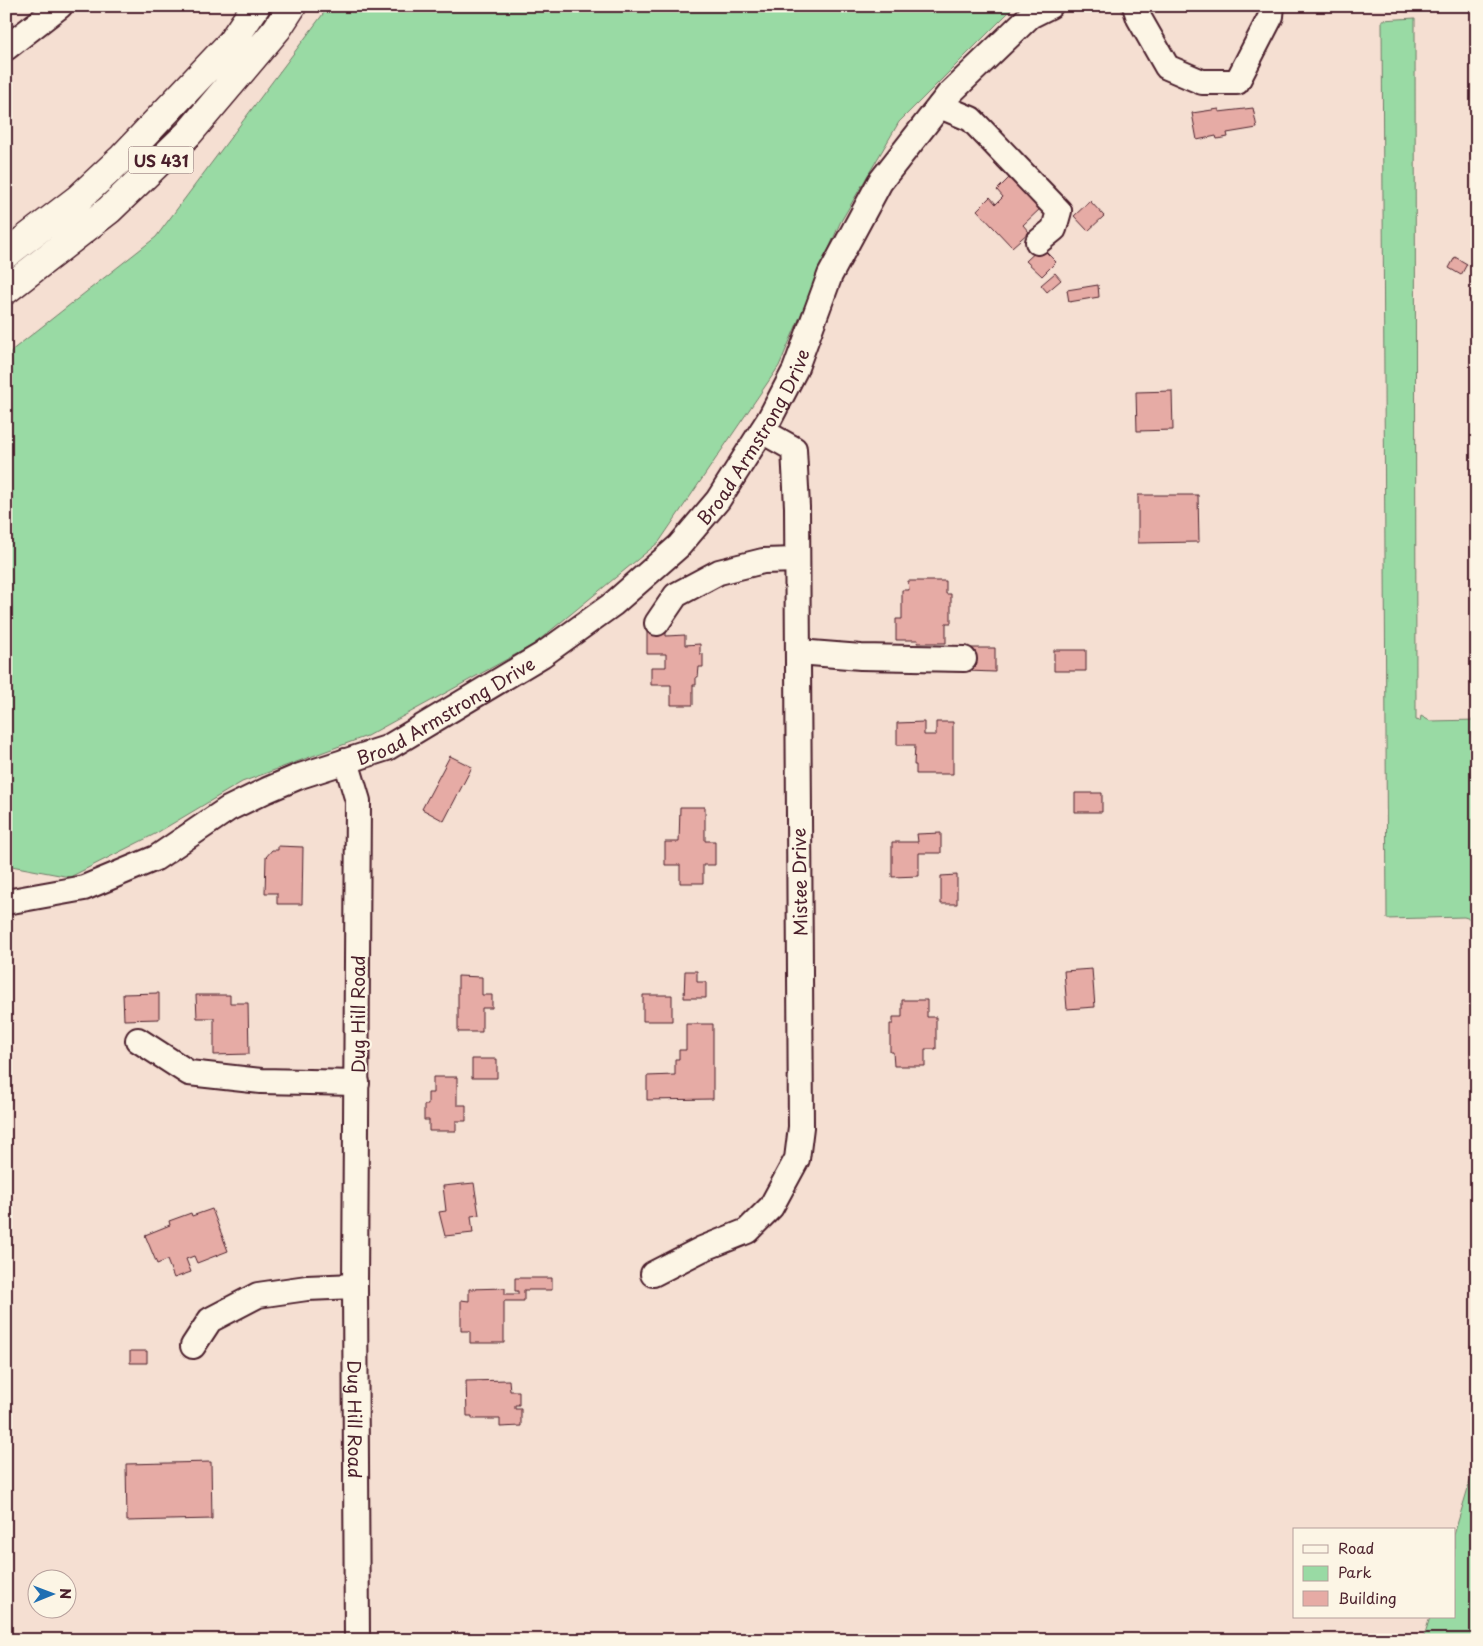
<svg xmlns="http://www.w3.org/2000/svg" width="1483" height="1646" viewBox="0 0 1483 1646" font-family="'Playpen Sans',sans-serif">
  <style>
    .green { fill: #99daa4; stroke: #727c68 }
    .building { fill: #e6aba5; stroke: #4a1f2b }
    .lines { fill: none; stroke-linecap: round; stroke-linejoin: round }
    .minor-casing { stroke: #4a1f2b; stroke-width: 28 }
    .highway-casing { stroke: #4a1f2b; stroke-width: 31 }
    .minor { stroke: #fcf5e5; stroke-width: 24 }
    .highway { stroke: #fcf5e5; stroke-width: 28 }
    .labels { text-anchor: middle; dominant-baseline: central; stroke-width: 4.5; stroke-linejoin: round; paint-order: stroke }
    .shield { fill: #fcf5e5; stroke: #7f5f63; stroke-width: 1 }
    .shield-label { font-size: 16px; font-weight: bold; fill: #4a1f2b }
    .street-label { font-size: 18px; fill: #4a1f2b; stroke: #fcf5e5 }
  </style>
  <rect width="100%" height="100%" fill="#f5dfd2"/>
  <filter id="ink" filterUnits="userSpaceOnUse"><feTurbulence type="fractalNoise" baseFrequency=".02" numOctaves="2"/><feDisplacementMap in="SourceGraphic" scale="10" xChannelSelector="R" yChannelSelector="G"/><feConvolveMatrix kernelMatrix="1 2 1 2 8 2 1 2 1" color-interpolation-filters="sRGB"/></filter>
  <g filter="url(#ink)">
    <path class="green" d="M 329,6 L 1015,6 L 899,122 L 840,223 L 779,366 L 659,542 L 533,645 L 367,736 L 242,782 L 155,834 L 70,877 L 6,865 L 6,390 L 11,351 L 156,237 Z
      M 1415,18 L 1416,720 L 1420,721 L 1421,716 L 1430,721 L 1477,720 L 1477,921 L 1464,917 L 1387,919 L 1382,20 Z
      M 1477,1458 L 1477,1640 L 1423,1640 L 1430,1617 L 1454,1617 L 1454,1535 Z"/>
    <path class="building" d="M 1253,108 L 1257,128 L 1227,133 L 1228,137 L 1217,139 L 1216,136 L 1197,140 L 1192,113 L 1219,109 L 1219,112 Z
      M 1010,177 L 1022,190 L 1024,188 L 1042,207 L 1023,225 L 1029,232 L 1012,247 L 977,210 L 990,197 L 996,204 L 1003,197 L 997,190 Z
      M 1090,201 L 1104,216 L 1088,231 L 1074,216 Z
      M 1041,247 L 1056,262 L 1042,276 L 1026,261 Z
      M 1455,257 L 1467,264 L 1461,275 L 1449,268 Z
      M 1055,273 L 1061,280 L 1047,292 L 1041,285 Z
      M 1098,285 L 1099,297 L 1069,302 L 1067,290 Z
      M 1172,391 L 1173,430 L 1137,431 L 1136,392 Z
      M 1138,495 L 1198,495 L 1199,542 L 1138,543 Z
      M 908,581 L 946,581 L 946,594 L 951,594 L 951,623 L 946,623 L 946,643 L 917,643 L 918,640 L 896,640 L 896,619 L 902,619 L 902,590 L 909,590 Z
      M 647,632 L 666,632 L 666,636 L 685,635 L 685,645 L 700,644 L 700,654 L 703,654 L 703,667 L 699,667 L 698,677 L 696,677 L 696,685 L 693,685 L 693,705 L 671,705 L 671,685 L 651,685 L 651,667 L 666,667 L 666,654 L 647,654 Z
      M 968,648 L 995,648 L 995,672 L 967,671 Z
      M 1054,650 L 1086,650 L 1086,671 L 1054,671 Z
      M 924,722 L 924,735 L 936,735 L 936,722 L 953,722 L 953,774 L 916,774 L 916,765 L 914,765 L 915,745 L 897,745 L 897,723 Z
      M 450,756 L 472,767 L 444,821 L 422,809 Z
      M 1075,793 L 1102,793 L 1102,812 L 1075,812 Z
      M 680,807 L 705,807 L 705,841 L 715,841 L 715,865 L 703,865 L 703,883 L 680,883 L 680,865 L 665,865 L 665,842 L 679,842 Z
      M 941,833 L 941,853 L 919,853 L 919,876 L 892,877 L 892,842 L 918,842 L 917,834 Z
      M 278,846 L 303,847 L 302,904 L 277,904 L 277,893 L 265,893 L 266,857 L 272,850 L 278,850 Z
      M 957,875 L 957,904 L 941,904 L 941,876 Z
      M 1092,969 L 1095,1007 L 1067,1009 L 1064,971 Z
      M 685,971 L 697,971 L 697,982 L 706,982 L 706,998 L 684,998 Z
      M 458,976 L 482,977 L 482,995 L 492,995 L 492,1008 L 482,1008 L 482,1032 L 458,1032 Z
      M 159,993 L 159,1019 L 124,1020 L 123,994 Z
      M 196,995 L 230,995 L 230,1003 L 248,1003 L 249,1054 L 214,1055 L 214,1018 L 197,1018 Z
      M 643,995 L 672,995 L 672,1021 L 643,1021 Z
      M 902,1000 L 927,1000 L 927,1017 L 936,1017 L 936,1049 L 925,1049 L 925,1066 L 894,1066 L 893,1052 L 890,1052 L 890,1024 L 893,1024 L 893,1017 L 902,1017 Z
      M 686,1024 L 713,1024 L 713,1099 L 647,1100 L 647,1076 L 675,1075 L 675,1059 L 679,1059 L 679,1050 L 686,1050 Z
      M 472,1059 L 497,1059 L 497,1078 L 472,1078 Z
      M 433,1077 L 457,1077 L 457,1105 L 466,1105 L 466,1121 L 456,1121 L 456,1131 L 429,1131 L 429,1120 L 424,1120 L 424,1105 L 428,1105 L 428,1093 L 433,1093 Z
      M 474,1183 L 479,1215 L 471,1216 L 473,1233 L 445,1236 L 439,1212 L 446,1211 L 443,1186 Z
      M 212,1209 L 228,1251 L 197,1263 L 194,1256 L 186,1259 L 191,1272 L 174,1278 L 167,1260 L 157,1264 L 145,1235 L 170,1225 L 169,1221 L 191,1213 L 192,1216 Z
      M 515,1278 L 552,1278 L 552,1290 L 524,1290 L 524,1301 L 504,1301 L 504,1343 L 470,1343 L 470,1331 L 461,1331 L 461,1300 L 469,1301 L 469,1289 L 505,1288 L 505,1294 L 518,1294 L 518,1291 L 515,1291 Z
      M 130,1351 L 147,1351 L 147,1363 L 130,1363 Z
      M 509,1380 L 510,1391 L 519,1391 L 519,1405 L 515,1405 L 515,1409 L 521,1409 L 521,1426 L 500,1427 L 500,1419 L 472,1419 L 472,1416 L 467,1416 L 466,1381 Z
      M 211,1462 L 212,1519 L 127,1521 L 126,1464 Z"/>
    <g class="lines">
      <g class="minor-casing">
        <g id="minor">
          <path d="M 1135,6 L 1139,18 L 1167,67 L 1202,82 L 1237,82 L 1271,16 L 1272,6"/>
          <path d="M 6,48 L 60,6"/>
          <path d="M 940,106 L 971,119 L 1059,211 L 1054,229 L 1038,242"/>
          <path d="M 657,623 L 676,595 L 719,572 L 763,561 L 797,560"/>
          <path d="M 798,652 L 861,657 L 964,659"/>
          <path id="s1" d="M 346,761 L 358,801 L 355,1286 L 357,1640"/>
          <path id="s2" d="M 6,902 L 84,888 L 156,858 L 228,809 L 267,790 L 300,776 L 387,748 L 542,655 L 613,604 L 679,546 L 718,500 L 770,418 L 795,370 L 830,275 L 880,182 L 949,94 L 1030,16 L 1050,6"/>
          <path d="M 138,1040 L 189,1073 L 261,1081 L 357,1083"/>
          <path d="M 653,1274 L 702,1249 L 747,1231 L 771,1207 L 797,1159 L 801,1127 L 797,507 L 794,449 L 762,431"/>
          <path d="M 193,1346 L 210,1320 L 258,1295 L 307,1288 L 355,1286"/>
        </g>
      </g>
      <g class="highway-casing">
        <path id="highway" d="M 6,254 L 78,199 L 123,157 L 231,43 L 256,6
          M 6,290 L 109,210 L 189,133 L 277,29 L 292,6"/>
      </g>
      <use href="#minor" class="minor"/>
      <use href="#highway" class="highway"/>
    </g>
  </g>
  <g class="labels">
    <rect class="shield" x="128.5" y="146.5" width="65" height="27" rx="4"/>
    <g class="shield-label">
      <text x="161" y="160">US 431</text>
    </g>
    <g class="street-label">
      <text stroke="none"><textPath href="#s2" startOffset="904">Broad Armstrong Drive</textPath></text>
      <text stroke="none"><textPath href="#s2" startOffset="484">Broad Armstrong Drive</textPath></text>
      <text transform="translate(799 882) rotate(-91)">Mistee Drive</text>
      <text transform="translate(357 1014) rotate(-90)">Dug Hill Road</text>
      <text stroke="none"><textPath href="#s1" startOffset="660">Dug Hill Road</textPath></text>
    </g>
  </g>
  <rect width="1483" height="1646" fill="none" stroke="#fcf5e5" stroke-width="25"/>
  <rect x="12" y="12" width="1458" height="1621" fill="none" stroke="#4a1f2b" stroke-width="2" filter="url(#ink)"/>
  <rect x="1293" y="1528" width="162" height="90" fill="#fcf5e5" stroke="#b59f9b"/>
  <rect x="1303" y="1545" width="25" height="8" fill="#fcf5e5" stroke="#b59f9b"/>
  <text x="1338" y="1554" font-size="15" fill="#4a1f2b">Road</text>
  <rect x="1303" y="1566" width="25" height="15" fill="#99daa4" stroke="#b59f9b"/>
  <text x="1338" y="1578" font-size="15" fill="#4a1f2b">Park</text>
  <rect x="1303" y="1591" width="25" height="15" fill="#e6aba5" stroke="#b59f9b"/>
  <text x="1338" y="1604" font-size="15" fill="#4a1f2b">Building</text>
  <g transform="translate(52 1594) rotate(89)"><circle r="24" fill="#fcf5e5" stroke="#b59f9b"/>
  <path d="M0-4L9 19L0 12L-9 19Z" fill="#1f6fb2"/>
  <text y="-8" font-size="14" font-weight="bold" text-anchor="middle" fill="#4a1f2b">N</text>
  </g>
</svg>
